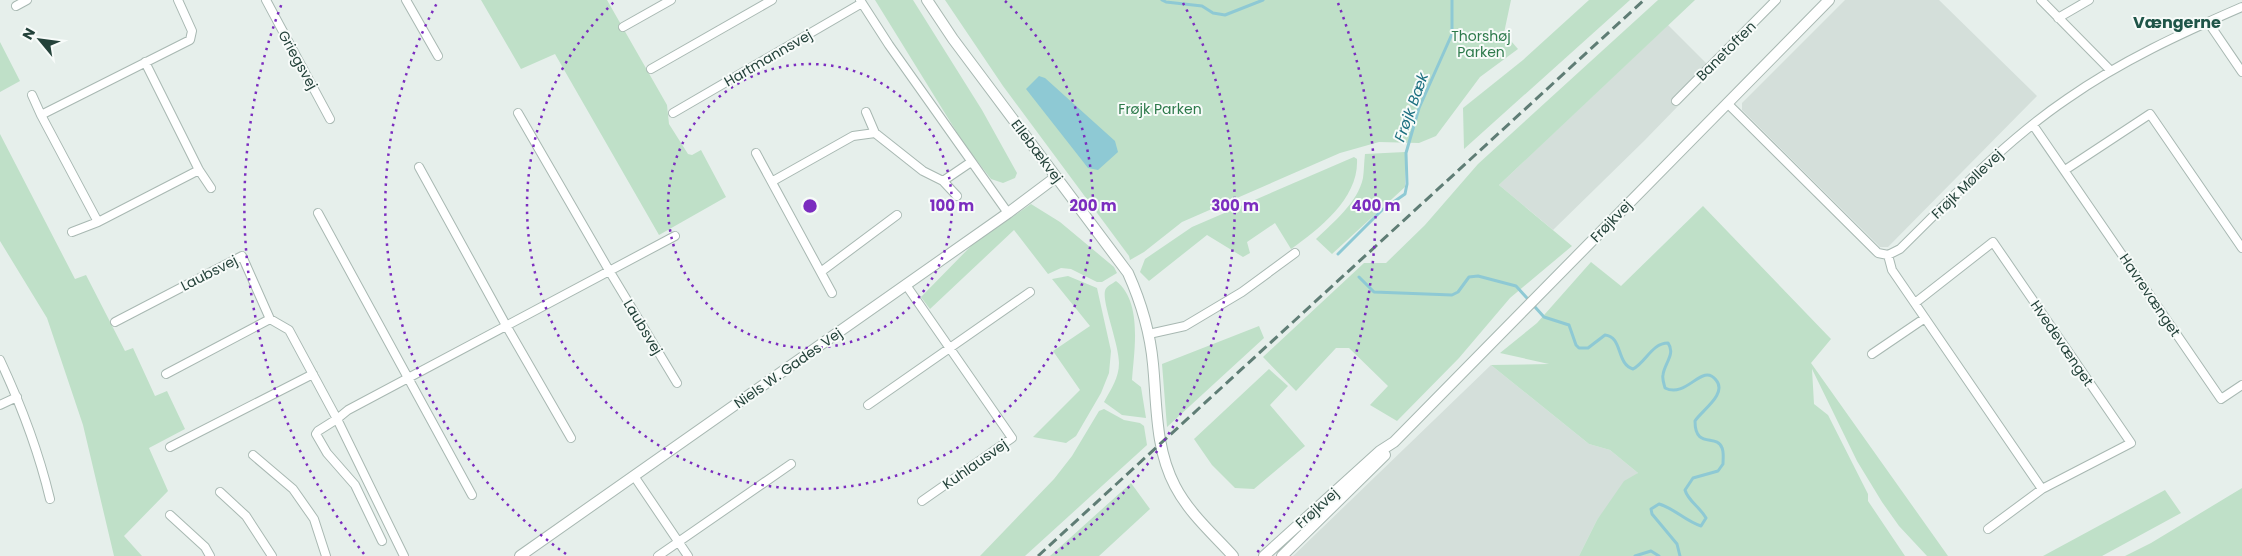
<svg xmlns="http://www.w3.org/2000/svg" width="2242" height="556" viewBox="0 0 2242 556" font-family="Poppins,sans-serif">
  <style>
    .built { fill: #d4dfda }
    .green { fill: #bfe0c8 }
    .water { fill: #8ec9d4 }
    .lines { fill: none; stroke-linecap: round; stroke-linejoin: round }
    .stream { stroke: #8ec9d4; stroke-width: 3 }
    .minor-casing { stroke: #a8b8b2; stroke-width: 10 }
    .tertiary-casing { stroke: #a8b8b2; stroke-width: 12 }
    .minor { stroke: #fff; stroke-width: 8 }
    .tertiary { stroke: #fff; stroke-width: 10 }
    .rail { stroke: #5f7d75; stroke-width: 3; stroke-dasharray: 10 5; stroke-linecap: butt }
    .ring { fill: none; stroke: #7b2cbf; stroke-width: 2.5; stroke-dasharray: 2.5 5 }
    .labels { text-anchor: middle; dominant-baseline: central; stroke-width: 4; stroke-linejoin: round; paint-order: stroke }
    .park-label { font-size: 14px; fill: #2d7a4b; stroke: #f7fbf9 }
    .street-label { font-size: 14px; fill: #24423a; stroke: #f7fbf9 }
    .water-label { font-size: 15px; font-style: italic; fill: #1c6f80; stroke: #f7fbf9 }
    .quarter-label { font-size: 16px; font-weight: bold; fill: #1f5548; stroke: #f7fbf9 }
    .centre { fill: #7b2cbf; stroke: #f7fbf9; stroke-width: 2.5 }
    .ring-label { font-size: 15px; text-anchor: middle; font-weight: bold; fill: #7b2cbf; stroke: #f7fbf9; stroke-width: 4; stroke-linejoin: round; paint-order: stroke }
  </style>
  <rect width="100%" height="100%" fill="#e6efeb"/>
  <path class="built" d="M 1845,0 L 1939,0 L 2037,96 L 1888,247 L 1880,247 L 1742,110 L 1742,103 Z
    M 1668,25 L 1713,70 L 1645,140 L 1553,230 L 1499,185 Z
    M 1491,365 L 1589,444 L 1610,450 L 1638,473 L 1597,520 L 1579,556 L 1293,556 Z"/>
  <path class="green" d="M 481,0 L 607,0 L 667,105 L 669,124 L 688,154 L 692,155 L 701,150 L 726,197 L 659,235 L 555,54 L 521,69 Z
    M 875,0 L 913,0 L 982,110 L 1017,173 L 1015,178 L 1003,183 L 991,179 L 964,144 Z
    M 945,0 L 1511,0 L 1504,33 L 1518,49 L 1480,77 L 1436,136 L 1419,143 L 1379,142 L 1340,153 L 1182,222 L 1144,252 L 1130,260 L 1129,256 L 1003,86 Z
    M 1589,0 L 1630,0 L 1464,149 L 1463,108 L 1523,60 Z
    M 1658,0 L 1695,0 L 1499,185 L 1572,246 L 1510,298 L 1459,358 L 1397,421 L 1370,405 L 1388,386 L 1349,348 L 1336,348 L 1296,391 L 1263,357 L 1364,263 L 1386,263 L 1425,225 L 1478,164 Z
    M 0,42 L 20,81 L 0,92 Z
    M 0,134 L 75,279 L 86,275 L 125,351 L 133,348 L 155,396 L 167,391 L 185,429 L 149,448 L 168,491 L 124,536 L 142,556 L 114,556 L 83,425 L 47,318 L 0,241 Z
    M 1405,152 L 1405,187 L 1332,254 L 1316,239 C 1333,223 1358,202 1363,178 C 1364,171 1364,162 1365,154 Z
    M 1354,157 L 1357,159 C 1359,198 1320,228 1291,249 L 1275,223 L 1247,242 L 1250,253 L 1243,257 L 1207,235 L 1149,281 L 1140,272 L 1145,259 L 1192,227 Z
    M 1031,204 L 1060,222 L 1114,267 L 1117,273 L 1102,282 L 1097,282 L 1071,269 L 1061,268 L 1048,274 L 1014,230 L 930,309 L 921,297 L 972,245 Z
    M 1703,206 L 1831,339 L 1811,363 L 1948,556 L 1927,556 L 1899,526 L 1882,502 L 1857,461 L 1812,369 L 1814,404 L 1828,415 L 1868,494 L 1868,501 L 1905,556 L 1579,556 L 1597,520 L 1624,481 L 1638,473 L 1610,450 L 1589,444 L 1491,365 L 1549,364 L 1500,353 L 1537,323 L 1591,262 L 1621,286 Z
    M 1068,276 L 1097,288 L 1111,351 L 1109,373 L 1101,393 L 1076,436 L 1066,443 L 1033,437 L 1080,390 L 1053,351 L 1090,326 L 1052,279 Z
    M 1116,281 C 1143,302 1134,351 1132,380 L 1141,387 L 1146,418 L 1122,415 L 1104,402 C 1111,389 1119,378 1119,363 C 1119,344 1102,303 1105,291 C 1106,286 1112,284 1116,281 Z
    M 1259,326 L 1264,338 L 1167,427 L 1162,364 Z
    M 1269,369 L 1288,386 L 1270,405 L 1305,446 L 1254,489 L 1235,488 L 1212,465 L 1194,439 Z
    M 1104,409 L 1124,420 L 1140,423 L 1144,426 L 1147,445 L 1025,556 L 980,556 L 1054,479 L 1072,456 L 1099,411 Z
    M 1131,483 L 1150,509 L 1099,556 L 1050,556 Z
    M 2242,488 L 2242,556 L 2125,556 L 2151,543 Z
    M 2165,490 L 2181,513 L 2102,556 L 2043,556 Z"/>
  <path class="water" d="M 1039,76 L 1045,78 L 1115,141 L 1118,152 L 1098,170 L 1088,168 L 1026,89 Z"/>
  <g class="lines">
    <path class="stream" d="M 1162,0 L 1166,2 L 1202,6 L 1213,13 L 1225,15 L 1263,0
      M 1338,254 L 1382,210 L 1405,194 L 1407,184 L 1406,153 L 1419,108 L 1452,34 L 1452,0
      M 1359,277 L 1374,292 L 1452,295 L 1458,292 L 1469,277 L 1478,276 L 1516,286 L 1544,317 L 1569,325 L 1576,345 L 1579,348 L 1588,348 L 1605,335 C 1623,337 1616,364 1633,369 C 1646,362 1652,343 1668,343 C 1676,354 1664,364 1663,375 C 1662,379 1664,384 1665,388 C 1687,399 1702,362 1716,380 C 1728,394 1701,411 1695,421 C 1695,450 1717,433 1722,448 C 1724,452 1723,459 1723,464 L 1718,471 L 1693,478 L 1685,490 C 1688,501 1700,507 1706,518 L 1701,526 C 1685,521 1674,508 1659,504 L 1651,509 L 1652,514 L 1677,544 L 1680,556
      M 1635,556 L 1651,551 L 1659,556"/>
    <g class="minor-casing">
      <path id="minor" d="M 266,0 L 330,119
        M 406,0 L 438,56
        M 860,0 L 889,45 L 1008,213
        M 2041,0 L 2111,71
        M 16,6 L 27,0
        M 2058,18 L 2089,0
        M 2208,22 L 2242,72
        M 623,27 L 671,0
        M 145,62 L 199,170 L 211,188
        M 651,69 L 772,0
        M 32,95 L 41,115 L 98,222
        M 1676,101 L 1776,0
        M 1727,103 L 1878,253 L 1888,255 L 1900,249 C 1954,196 2005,141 2067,99 C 2121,61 2182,33 2242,7
        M 866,112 L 875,133 L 923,171 L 943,181 L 957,196
        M 518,113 L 610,272 L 677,383
        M 673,113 L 862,3
        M 41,115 L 190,40 L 192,31 L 178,0
        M 2033,125 L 2221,399 L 2242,385
        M 756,153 L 832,293
        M 419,167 L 507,327 L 571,438
        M 2065,170 L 2150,114 L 2242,248
        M 773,181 L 853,136 L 875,133
        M 943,181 L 971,162
        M 318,213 L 472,495
        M 72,232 L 98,222 L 199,170
        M 1888,255 L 1892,270 L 2042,489 L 2131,443 L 1993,242 L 1915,303
        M 822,271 L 897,215
        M 906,285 L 1012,438 L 922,501
        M 115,322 L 242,256 L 270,319 L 289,330 L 337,419 L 318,431 L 316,434 L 327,453 L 355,485 L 382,541
        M 1149,334 L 1185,326 L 1242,292 L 1295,253
        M 1872,354 L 1925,318
        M 0,360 C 22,407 38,449 50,499
        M 166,374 L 270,319
        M 0,405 L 17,397
        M 868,405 L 1030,292
        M 170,447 L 313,374
        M 253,455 L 293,489 L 314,519 L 326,556
        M 634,476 L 688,556
        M 220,492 L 246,516 L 272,556
        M 170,515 L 205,547 L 210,556
        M 1988,529 L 2042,489
        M 404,556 L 337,419 L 348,410 L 675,236
        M 658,556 L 791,464"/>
    </g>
    <g class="tertiary-casing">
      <path id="tertiary" d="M 927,0 L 953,39 L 1128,273 C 1141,302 1150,331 1153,364 C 1157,405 1155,448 1175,486 C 1189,513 1213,534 1233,556
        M 520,556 L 1008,213 L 1056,177
        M 1264,556 L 1380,451 L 1394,442 L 1829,0
        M 1282,556 L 1385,455"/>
    </g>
    <use href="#minor" class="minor"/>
    <use href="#tertiary" class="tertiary"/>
    <path class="rail" d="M 1038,556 L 1644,0"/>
  </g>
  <g class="ring">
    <circle cx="810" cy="206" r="142"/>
    <path d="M1005 1A283 283 0 1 1 615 1"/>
    <path d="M566 554A425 425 0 0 1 437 3M1183 3A425 425 0 0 1 1054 554"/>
    <path d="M364 554A566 566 0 0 1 282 3M1338 3A566 566 0 0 1 1256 554"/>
  </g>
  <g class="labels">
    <g class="park-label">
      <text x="1481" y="36">Thorshøj<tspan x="1481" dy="16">Parken</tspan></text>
      <text x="1160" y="109">Frøjk Parken</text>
    </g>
    <g class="street-label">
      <text transform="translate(1726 51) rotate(-45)">Banetoften</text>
      <text transform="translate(768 58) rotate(-30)">Hartmannsvej</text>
      <text transform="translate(298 60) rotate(61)">Griegsvej</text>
      <text transform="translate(1037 151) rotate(53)">Ellebækvej</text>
      <text transform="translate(1967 184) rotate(-44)">Frøjk Møllevej</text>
      <text transform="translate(1611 221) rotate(-46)">Frøjkvej</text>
      <text transform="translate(209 273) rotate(-27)">Laubsvej</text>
      <text transform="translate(2150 295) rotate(56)">Havrevænget</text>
      <text transform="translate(643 327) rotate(59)">Laubsvej</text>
      <text transform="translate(2062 343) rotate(56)">Hvedevænget</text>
      <text transform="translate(788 368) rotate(-35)">Niels W. Gades Vej</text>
      <text transform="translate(975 464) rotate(-35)">Kuhlausvej</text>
      <text transform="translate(1317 508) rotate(-42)">Frøjkvej</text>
    </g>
    <g class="water-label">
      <text transform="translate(1411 107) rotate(-70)">Frøjk Bæk</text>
    </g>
    <g class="quarter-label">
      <text x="2177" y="22">Vængerne</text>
    </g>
  </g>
  <circle cx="810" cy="206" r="8" class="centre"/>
  <g class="ring-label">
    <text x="952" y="211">100 m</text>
    <text x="1093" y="211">200 m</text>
    <text x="1235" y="211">300 m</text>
    <text x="1376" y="211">400 m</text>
  </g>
  <g transform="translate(40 40) rotate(299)" stroke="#f7fbf9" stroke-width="4" paint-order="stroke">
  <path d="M0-4L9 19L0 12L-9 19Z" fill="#24423a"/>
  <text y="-8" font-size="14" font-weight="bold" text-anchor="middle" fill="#24423a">N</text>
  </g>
</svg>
